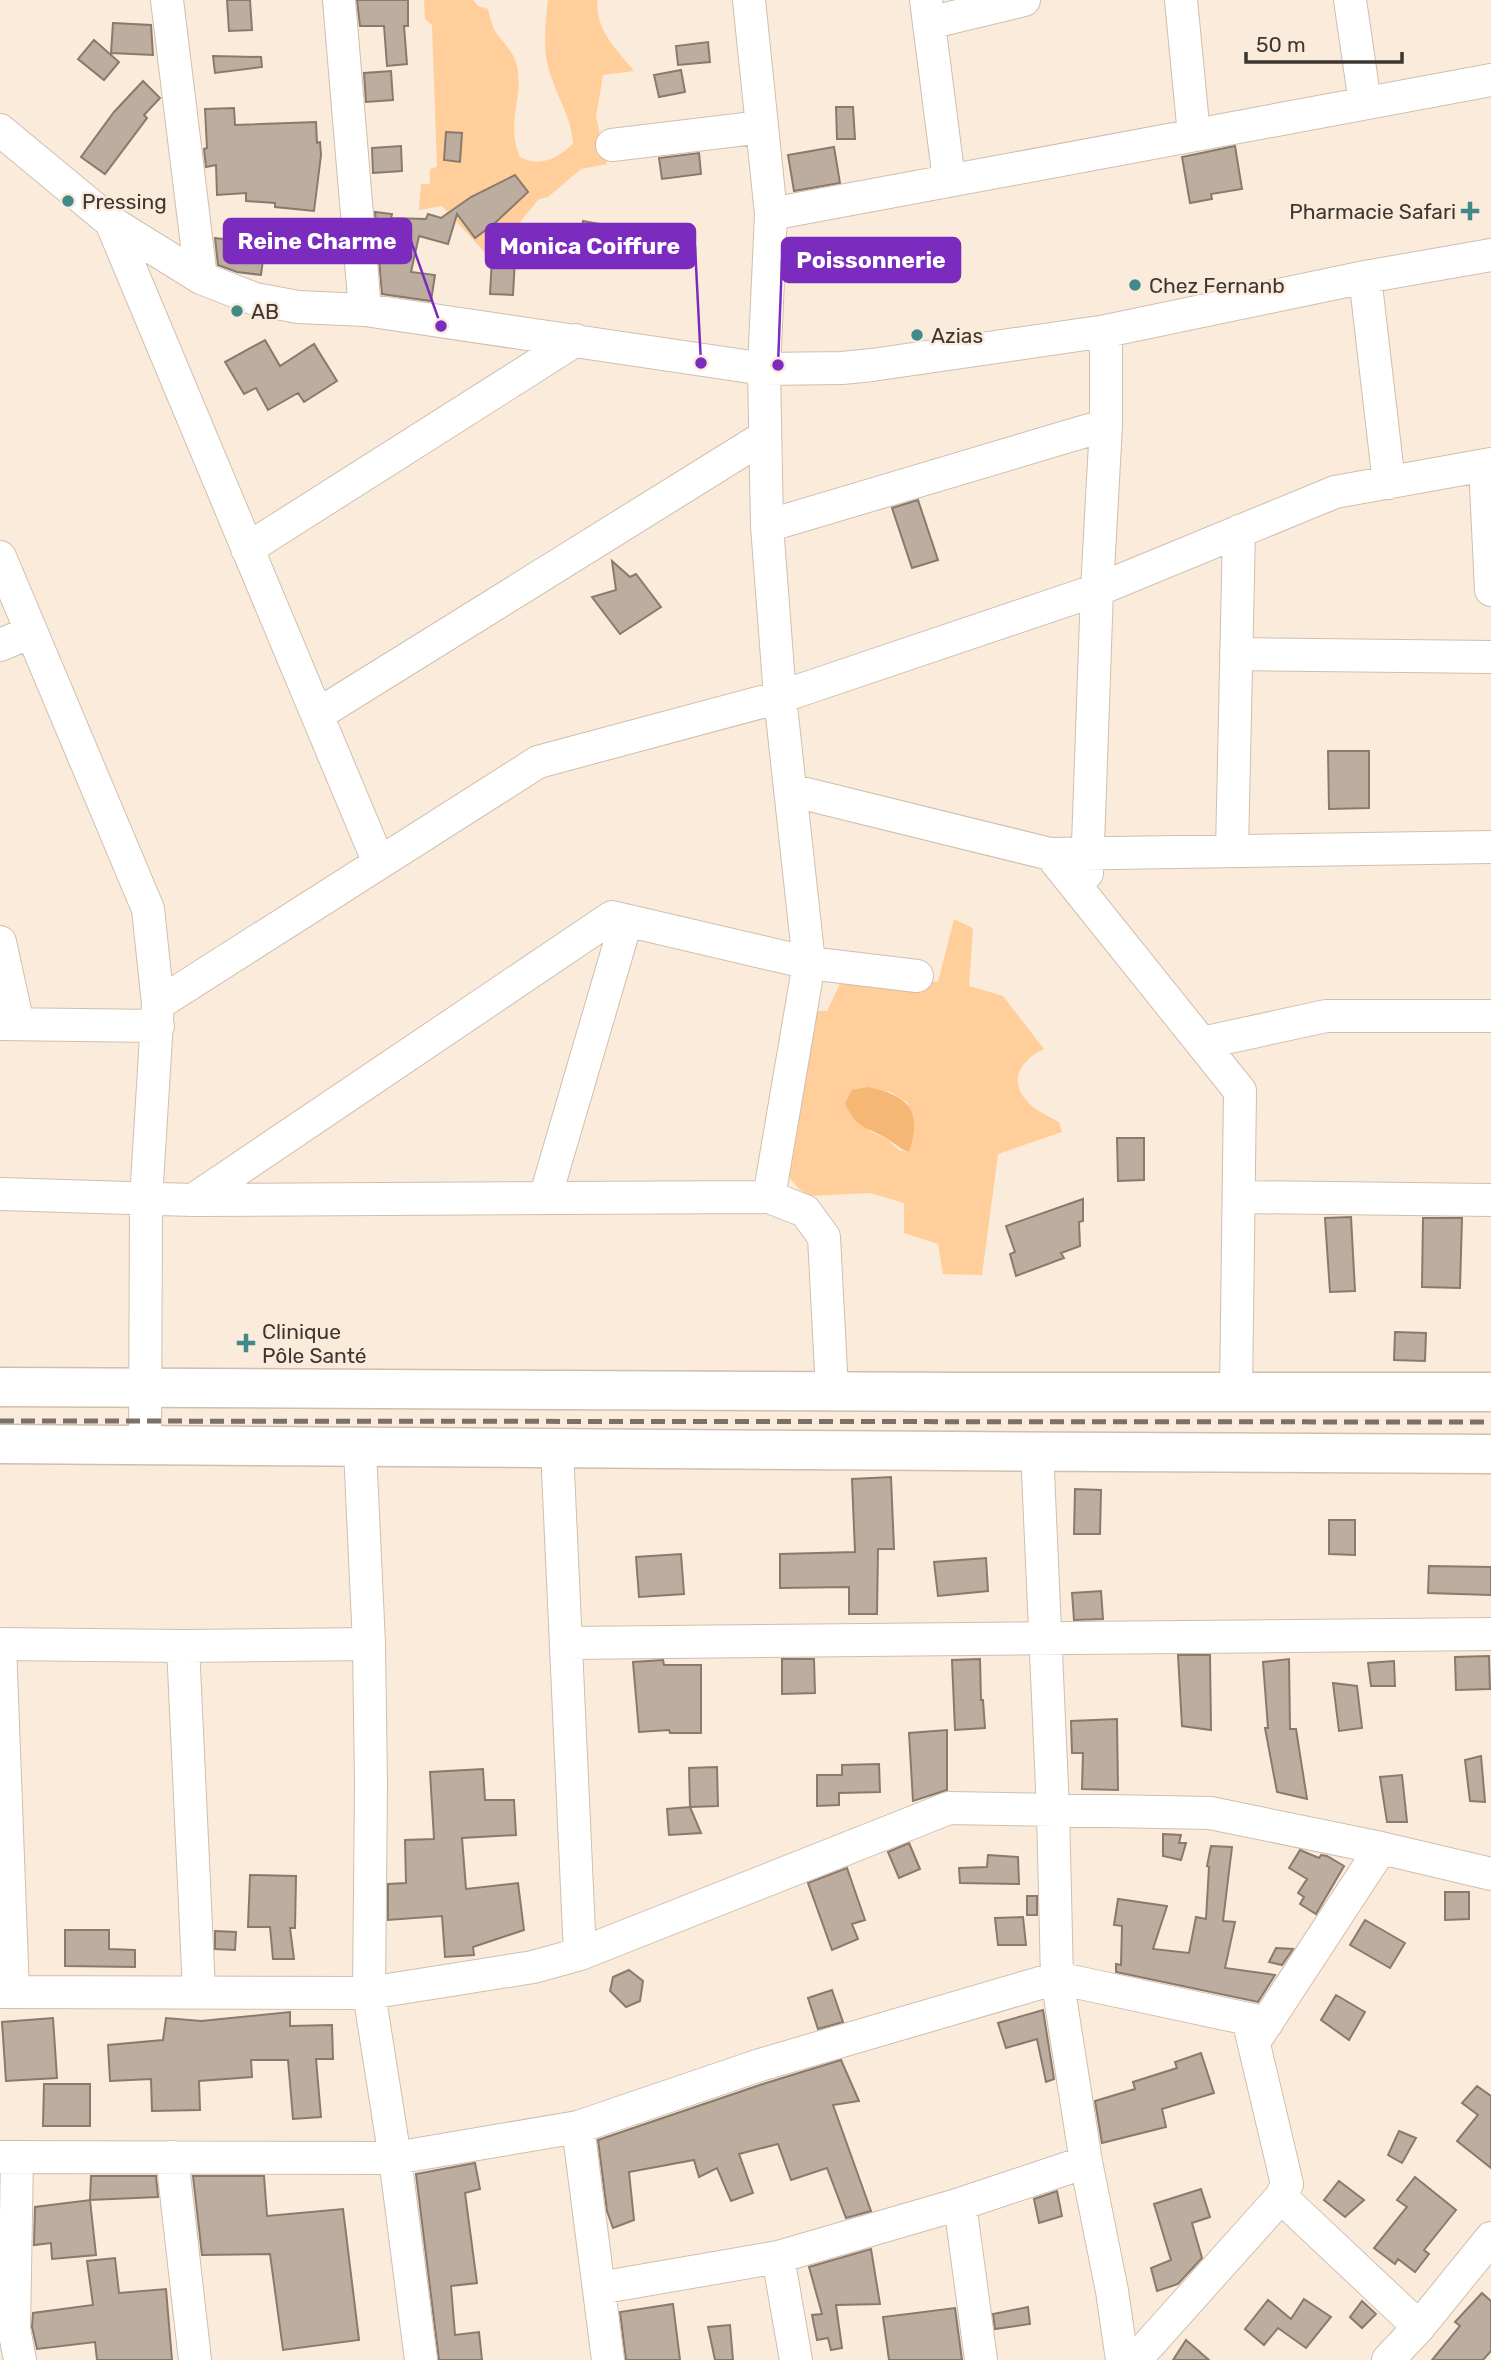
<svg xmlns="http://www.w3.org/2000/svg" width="1491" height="2360" viewBox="0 0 1491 2360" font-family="Rubik,sans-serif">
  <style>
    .green { fill: #ffce9a; fill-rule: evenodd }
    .water { fill: #f5b774 }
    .building { fill: #bdad9e; stroke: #897a6c; stroke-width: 2 }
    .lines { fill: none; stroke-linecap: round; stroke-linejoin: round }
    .minor-casing { stroke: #cfbfaf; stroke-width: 34 }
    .major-casing { stroke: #cfbfaf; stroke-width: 41 }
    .minor { stroke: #fff; stroke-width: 32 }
    .major { stroke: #fff; stroke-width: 38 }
    .rail { stroke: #7b7168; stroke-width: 5; stroke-dasharray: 14 7; stroke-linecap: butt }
    .poi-dot { fill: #428a89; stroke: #fbebdb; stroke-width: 2.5 }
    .labels { text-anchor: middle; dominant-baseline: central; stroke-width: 5; stroke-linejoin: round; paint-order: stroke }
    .poi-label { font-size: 21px; fill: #3d3730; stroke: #fbebdb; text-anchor: start }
    .leader { fill: none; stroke: #7b2cbf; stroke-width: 2.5 }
    .callout-dot { fill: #7b2cbf; stroke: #fbebdb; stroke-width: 2.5 }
    .callout { fill: #7b2cbf; stroke: #7b2cbf; stroke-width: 2.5 }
    .callout-label { font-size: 23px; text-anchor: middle; font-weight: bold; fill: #fff }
  </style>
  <rect width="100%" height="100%" fill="#fbebdb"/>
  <path class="green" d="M 424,0 L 473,0 L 478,6 L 488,9 C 490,17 492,27 497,34 C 505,45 514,52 517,66 C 524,100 505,122 520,157 C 541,168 557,158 573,144 C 572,119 558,99 551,76 C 542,52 545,25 548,0 L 597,0 C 597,33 615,47 634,71 L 603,75 L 596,117 L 607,164 L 581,169 L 548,197 L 539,199 L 490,258 L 442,206 L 419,210 L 421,184 L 430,184 L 430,169 L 437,167 L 432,25 L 425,19 Z
    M 954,919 L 973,928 L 969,986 L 1003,996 L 1044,1049 C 1024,1058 1008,1078 1025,1099 C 1034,1110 1048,1116 1059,1122 L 1062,1132 L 998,1154 L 982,1275 L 943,1274 L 938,1244 L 904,1233 L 904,1203 L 870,1193 L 809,1196 L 798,1188 L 789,1177 L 796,1077 L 809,1011 L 827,1011 L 846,971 L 938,982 ZM 868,1087 L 891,1092 L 908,1103 L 909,1152 L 899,1150 L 887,1139 L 869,1131 Z"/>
  <path class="water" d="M 868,1087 C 908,1095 923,1110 909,1152 C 899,1149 895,1143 886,1138 C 864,1126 856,1128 845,1103 L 852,1090 Z"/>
  <path class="building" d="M 227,0 L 250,0 L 252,30 L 229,31 Z
    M 357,0 L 408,0 L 408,26 L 404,26 L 407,64 L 387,66 L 384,26 L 360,26 Z
    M 113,23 L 151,25 L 153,55 L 111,53 Z
    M 94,40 L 119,62 L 104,80 L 78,59 Z
    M 708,42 L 710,62 L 678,65 L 676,46 Z
    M 213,56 L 261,57 L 262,67 L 215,73 Z
    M 681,70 L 685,92 L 659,97 L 654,75 Z
    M 391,71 L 393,100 L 366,102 L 364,73 Z
    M 143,81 L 160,98 L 144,115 L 147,118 L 105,174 L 81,157 L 114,112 Z
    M 836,107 L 853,107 L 855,139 L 837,139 Z
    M 234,108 L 235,125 L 316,122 L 317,143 L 320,142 L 321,155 L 314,211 L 275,207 L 275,203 L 246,201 L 246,193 L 217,195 L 216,165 L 206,167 L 204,149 L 207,148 L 205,109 Z
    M 446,132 L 462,133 L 460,162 L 444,160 Z
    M 401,146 L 402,171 L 373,173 L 372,148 Z
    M 1235,146 L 1242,189 L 1211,194 L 1212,199 L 1190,203 L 1182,157 Z
    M 834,147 L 840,183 L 794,191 L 788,155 Z
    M 699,153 L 701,174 L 662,179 L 659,158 Z
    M 515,175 L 528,192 L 495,223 L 475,238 L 457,214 L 448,244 L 419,236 L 411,272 L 435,275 L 431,301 L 382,294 L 375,212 L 392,214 L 391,218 L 426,219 L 428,214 L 441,218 L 471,197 Z
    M 583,221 L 611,226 L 609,243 L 580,239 Z
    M 215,238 L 265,244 L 261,275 L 237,272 L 218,265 Z
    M 492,258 L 515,259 L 513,295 L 490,294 Z
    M 265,340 L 280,366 L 314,344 L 337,381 L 304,402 L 298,393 L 268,410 L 256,388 L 244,394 L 225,362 Z
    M 918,500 L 938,560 L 912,568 L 892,508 Z
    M 612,561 L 630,577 L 636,574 L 661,607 L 620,634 L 592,597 L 616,590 Z
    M 1328,751 L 1369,751 L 1369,808 L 1329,809 Z
    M 1117,1138 L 1144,1138 L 1144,1180 L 1118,1181 Z
    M 1083,1199 L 1083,1221 L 1079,1222 L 1080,1246 L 1061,1253 L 1064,1258 L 1016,1276 L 1010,1254 L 1015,1252 L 1006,1226 Z
    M 1351,1217 L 1355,1291 L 1330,1292 L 1325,1218 Z
    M 1423,1218 L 1462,1218 L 1460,1288 L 1422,1287 Z
    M 1395,1332 L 1426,1333 L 1425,1361 L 1394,1360 Z
    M 891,1477 L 894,1549 L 878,1549 L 877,1614 L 849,1614 L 849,1587 L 780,1588 L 780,1554 L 855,1552 L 852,1479 Z
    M 1075,1489 L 1101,1490 L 1100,1534 L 1074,1534 Z
    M 1329,1520 L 1355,1520 L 1355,1555 L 1329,1554 Z
    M 681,1554 L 684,1594 L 639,1597 L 636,1557 Z
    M 986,1558 L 988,1591 L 938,1596 L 934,1562 Z
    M 1429,1566 L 1491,1567 L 1491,1595 L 1428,1593 Z
    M 1101,1591 L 1103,1619 L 1074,1620 L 1072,1593 Z
    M 1178,1655 L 1210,1655 L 1211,1730 L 1182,1726 Z
    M 1489,1656 L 1490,1689 L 1456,1690 L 1455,1657 Z
    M 782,1659 L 814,1659 L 815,1693 L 782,1694 Z
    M 980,1659 L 981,1700 L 983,1700 L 985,1728 L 955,1730 L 952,1660 Z
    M 1289,1659 L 1290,1729 L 1296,1729 L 1307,1799 L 1277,1792 L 1265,1728 L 1268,1728 L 1263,1662 Z
    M 663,1660 L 664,1665 L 701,1665 L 701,1733 L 670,1733 L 669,1730 L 639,1732 L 633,1662 Z
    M 1394,1661 L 1395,1686 L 1371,1686 L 1368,1663 Z
    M 1333,1683 L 1357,1686 L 1362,1728 L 1339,1731 Z
    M 1117,1719 L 1118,1790 L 1082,1789 L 1083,1753 L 1072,1753 L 1071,1721 Z
    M 947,1730 L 947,1790 L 913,1801 L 909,1733 Z
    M 1481,1756 L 1485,1802 L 1470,1801 L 1465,1760 Z
    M 879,1764 L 880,1792 L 839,1793 L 839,1805 L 817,1806 L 817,1775 L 842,1775 L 842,1765 Z
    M 717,1767 L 718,1806 L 690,1807 L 689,1768 Z
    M 483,1769 L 485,1800 L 514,1800 L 516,1835 L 462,1838 L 466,1889 L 518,1883 L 524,1930 L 473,1947 L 474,1955 L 445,1957 L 442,1916 L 388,1920 L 388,1884 L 406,1883 L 405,1840 L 434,1839 L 430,1772 Z
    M 1402,1775 L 1407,1822 L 1387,1822 L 1380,1777 Z
    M 690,1807 L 701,1833 L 669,1835 L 667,1809 Z
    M 1163,1834 L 1181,1835 L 1179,1843 L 1186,1843 L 1181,1860 L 1163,1856 Z
    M 909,1843 L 920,1869 L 899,1878 L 888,1852 Z
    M 1211,1846 L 1232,1847 L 1223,1921 L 1235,1922 L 1225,1968 L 1275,1975 L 1258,2002 L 1116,1972 L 1116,1964 L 1121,1965 L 1122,1926 L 1114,1925 L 1118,1899 L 1167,1906 L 1153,1949 L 1189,1953 L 1196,1917 L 1206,1919 L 1209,1867 L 1207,1866 Z
    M 1300,1850 L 1319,1858 L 1321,1855 L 1327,1856 L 1344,1866 L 1316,1914 L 1300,1904 L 1304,1897 L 1298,1893 L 1307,1879 L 1289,1868 Z
    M 988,1855 L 1018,1857 L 1019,1884 L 960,1883 L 959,1868 L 987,1867 Z
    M 847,1868 L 865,1920 L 852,1924 L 858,1939 L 832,1950 L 808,1883 Z
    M 250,1875 L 296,1876 L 295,1928 L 290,1928 L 294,1959 L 273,1959 L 270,1927 L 248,1927 Z
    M 1445,1892 L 1469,1892 L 1469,1919 L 1445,1920 Z
    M 1027,1896 L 1037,1896 L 1037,1915 L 1027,1915 Z
    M 1023,1917 L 1026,1945 L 998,1945 L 995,1918 Z
    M 1365,1920 L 1405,1943 L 1390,1968 L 1350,1945 Z
    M 65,1930 L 109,1930 L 109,1949 L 135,1950 L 135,1967 L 65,1966 Z
    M 215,1931 L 236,1932 L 235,1950 L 215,1949 Z
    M 1276,1948 L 1293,1949 L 1282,1965 L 1269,1962 Z
    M 629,1970 L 643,1981 L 640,2001 L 626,2007 L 610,1991 L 613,1977 Z
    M 832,1990 L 843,2022 L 818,2029 L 808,1998 Z
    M 1336,1995 L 1365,2012 L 1349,2040 L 1321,2020 Z
    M 1043,2010 L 1054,2079 L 1046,2082 L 1037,2039 L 1006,2048 L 998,2023 Z
    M 290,2012 L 290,2026 L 332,2025 L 333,2059 L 316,2059 L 321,2117 L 293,2119 L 288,2060 L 251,2060 L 252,2077 L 199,2081 L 200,2110 L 152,2111 L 151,2079 L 110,2081 L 108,2045 L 163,2040 L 166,2018 L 201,2021 Z
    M 53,2018 L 57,2078 L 6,2081 L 2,2022 Z
    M 1201,2053 L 1214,2093 L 1162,2109 L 1166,2127 L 1102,2143 L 1095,2101 L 1135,2089 L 1133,2082 L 1177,2068 L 1175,2062 Z
    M 841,2060 L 859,2101 L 833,2105 L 871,2211 L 846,2218 L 827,2168 L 791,2180 L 778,2144 L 739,2154 L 753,2193 L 731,2201 L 717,2168 L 699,2177 L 694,2160 L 629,2172 L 634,2220 L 613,2228 L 607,2211 L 598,2140 L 766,2083 Z
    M 44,2084 L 90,2084 L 90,2126 L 43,2126 Z
    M 1477,2086 L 1491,2096 L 1491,2168 L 1457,2141 L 1478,2115 L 1462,2103 Z
    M 1399,2131 L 1416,2138 L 1402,2163 L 1388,2155 Z
    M 475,2163 L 480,2189 L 465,2193 L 477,2283 L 451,2286 L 455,2335 L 479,2332 L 482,2360 L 439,2360 L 416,2174 Z
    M 91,2176 L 156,2176 L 158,2197 L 90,2200 Z
    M 193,2176 L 264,2176 L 267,2216 L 343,2209 L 359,2340 L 283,2350 L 270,2254 L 202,2255 Z
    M 1415,2177 L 1456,2210 L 1424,2250 L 1429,2254 L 1415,2272 L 1398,2259 L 1395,2264 L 1374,2248 L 1407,2207 L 1397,2200 Z
    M 1339,2181 L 1364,2200 L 1345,2217 L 1324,2200 Z
    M 1201,2189 L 1210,2217 L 1192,2223 L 1202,2258 L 1178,2284 L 1157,2291 L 1151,2268 L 1171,2260 L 1154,2204 Z
    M 1057,2191 L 1062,2216 L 1039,2223 L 1034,2199 Z
    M 90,2200 L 96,2255 L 52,2259 L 51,2243 L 34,2245 L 35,2207 Z
    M 871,2249 L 880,2304 L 836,2305 L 842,2348 L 831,2350 L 828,2338 L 817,2340 L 812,2315 L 822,2314 L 809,2267 Z
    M 115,2258 L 119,2293 L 166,2289 L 172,2360 L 97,2360 L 95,2342 L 37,2349 L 32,2327 L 33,2313 L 93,2305 L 87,2261 Z
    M 1482,2293 L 1491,2301 L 1491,2351 L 1483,2360 L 1432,2360 L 1460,2326 L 1455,2322 Z
    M 1304,2299 L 1331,2317 L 1306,2348 L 1278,2328 L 1264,2345 L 1245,2329 L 1268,2300 L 1291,2319 Z
    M 1362,2301 L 1376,2314 L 1362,2328 L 1350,2317 Z
    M 673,2304 L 680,2360 L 626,2360 L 620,2312 Z
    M 1028,2307 L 1030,2324 L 995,2329 L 993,2314 Z
    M 955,2308 L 962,2360 L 889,2360 L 883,2317 Z
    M 730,2325 L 733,2360 L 715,2360 L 708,2327 Z
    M 1186,2340 L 1209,2360 L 1173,2360 Z"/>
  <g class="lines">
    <g class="minor-casing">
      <path id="minor" d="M 167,0 L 201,278
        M 339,0 L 365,310
        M 749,0 L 771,214 L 764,369 L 767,526 L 780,697 L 809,963 L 769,1197
        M 926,0 L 949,180
        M 1181,0 L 1194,135
        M 1350,0 L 1365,103
        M 929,23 L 1024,0
        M 0,130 L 111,222 L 201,278 L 255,299 L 298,307 L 365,310 L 764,369 L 842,368 L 872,365 L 1106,331 L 1365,277 L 1491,255
        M 612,145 L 762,127
        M 771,214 L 1491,80
        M 111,222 L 379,863
        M 1365,277 L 1389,483
        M 1485,465 L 1491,590
        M 767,526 L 1106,425
        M 247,549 L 576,340
        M 0,557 L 148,909 L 158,1004 L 146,1200 L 145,1446
        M 0,645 L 31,632
        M 1236,654 L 1491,657
        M 317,715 L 764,437
        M 790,790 L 1050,854 L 1491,847
        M 1232,851 L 1239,531
        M 1050,854 L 1240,1091 L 1236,1393
        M 1087,873 L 1097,590 L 1106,425 L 1106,331
        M 0,942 L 18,1024
        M 158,1004 L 538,762 L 780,697 L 1097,590 L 1335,492 L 1491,464
        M 0,1024 L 158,1026
        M 1202,1043 L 1326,1016 L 1491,1016
        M 0,1194 L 193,1200 L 769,1197 L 805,1211 L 824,1237 L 832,1391
        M 1239,1197 L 1491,1200
        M 545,1198 L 626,922
        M 193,1200 L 612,917 L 809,963 L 917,976
        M 557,1449 L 580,1954
        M 360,1450 L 369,1644 L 371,1784 L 369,1993 L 395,2158 L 421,2360
        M 1037,1450 L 1053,1810 L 1057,1978 L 1086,2162 L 1112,2291 L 1122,2360
        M 566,1643 L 1491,1634
        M 0,1644 L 183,1646 L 369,1644
        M 0,1644 L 13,1992
        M 183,1646 L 199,1991
        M 0,1992 L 369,1993 L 533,1967 L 580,1954 L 949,1808 L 1210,1813 L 1381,1848 L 1491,1874
        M 1256,2039 L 1381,1848
        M 578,2127 L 608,2360
        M 0,2157 L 395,2158 L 578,2127 L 760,2065 L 1057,1978 L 1267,2023
        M 17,2157 L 14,2329 L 20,2360
        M 172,2157 L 195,2360
        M 1281,2197 L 1419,2327
        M 960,2204 L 981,2360
        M 778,2257 L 796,2360
        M 599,2288 L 778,2257 L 960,2204 L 1086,2162
        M 1135,2360 L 1281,2197 L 1287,2184 L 1248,2019
        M 1388,2360 L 1419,2327 L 1491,2238"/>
    </g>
    <g class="major-casing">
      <path id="major" d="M 0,1387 L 962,1392 L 1491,1392
        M 0,1444 C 497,1451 994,1450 1491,1454"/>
    </g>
    <use href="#minor" class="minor"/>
    <use href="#major" class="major"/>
    <path class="rail" d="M 0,1421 L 1491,1422"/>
  </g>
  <g class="poi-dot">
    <circle cx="68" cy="201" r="7"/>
    <path d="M1466.5 200.5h7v7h7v7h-7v7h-7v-7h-7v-7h7z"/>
    <circle cx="1135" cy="285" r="7"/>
    <circle cx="237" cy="311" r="7"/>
    <circle cx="917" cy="335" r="7"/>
    <path d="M242.5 1332.5h7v7h7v7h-7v7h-7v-7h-7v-7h7z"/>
  </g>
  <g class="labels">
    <g class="poi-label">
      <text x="82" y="201">Pressing</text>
      <text x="1456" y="211" text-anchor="end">Pharmacie Safari</text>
      <text x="1149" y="285">Chez Fernanb</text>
      <text x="251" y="311">AB</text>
      <text x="931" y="335">Azias</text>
      <text x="262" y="1331">Clinique<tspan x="262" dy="24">Pôle Santé</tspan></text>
    </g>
  </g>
  <path class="leader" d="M441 326L411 241M701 363L695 246M778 365L782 260"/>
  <g class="callout-dot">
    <circle cx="441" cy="326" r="7"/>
    <circle cx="701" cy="363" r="7"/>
    <circle cx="778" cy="365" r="7"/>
  </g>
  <g class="callout">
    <rect x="224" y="219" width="187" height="44" rx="7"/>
    <rect x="486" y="224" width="209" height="44" rx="7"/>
    <rect x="782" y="238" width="178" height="44" rx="7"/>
  </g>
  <g class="callout-label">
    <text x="317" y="249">Reine Charme</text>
    <text x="590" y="254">Monica Coiffure</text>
    <text x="871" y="268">Poissonnerie</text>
  </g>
  <path d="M1246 52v10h156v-10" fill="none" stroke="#3d3730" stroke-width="3.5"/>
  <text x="1256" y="52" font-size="21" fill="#3d3730" stroke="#fbebdb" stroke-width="5" paint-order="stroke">50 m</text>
</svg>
